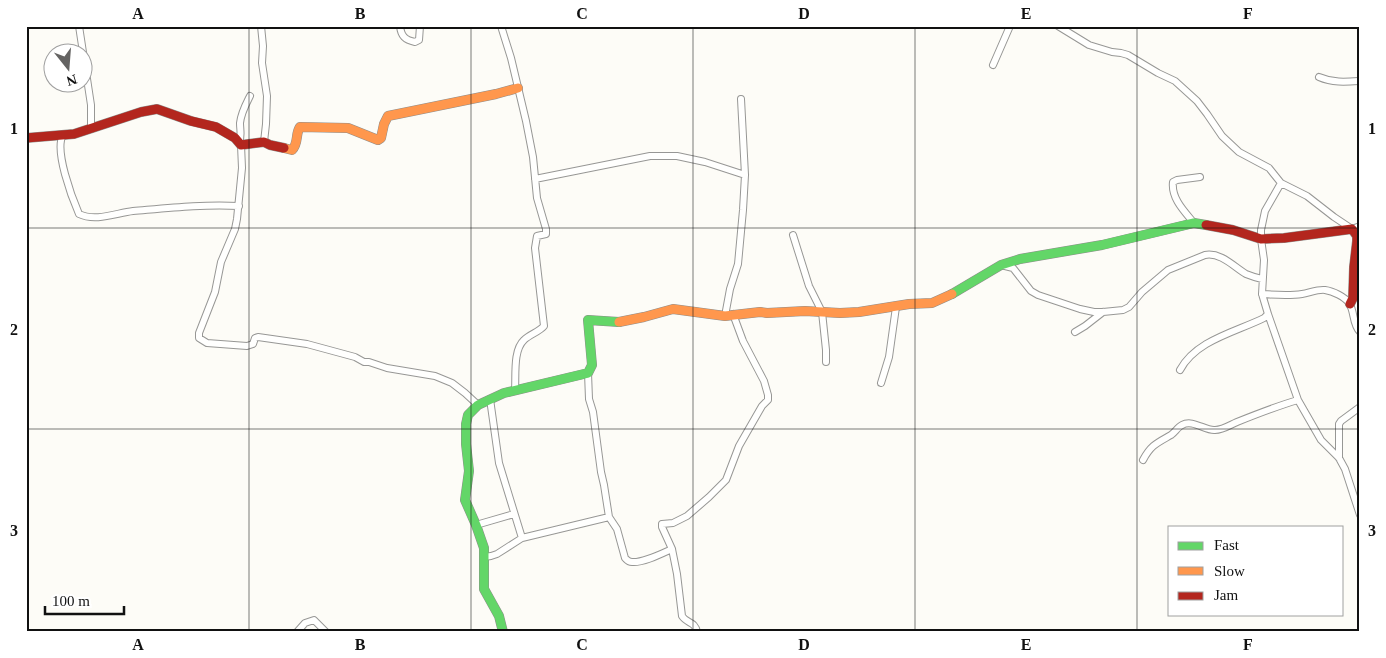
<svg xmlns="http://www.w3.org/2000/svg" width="1386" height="658" viewBox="0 0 1386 658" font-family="'Times New Roman',serif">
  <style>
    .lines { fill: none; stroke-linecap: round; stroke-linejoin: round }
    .street-casing { stroke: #979795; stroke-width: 8 }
    .fast-casing { stroke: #8e8d8b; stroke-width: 10 }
    .slow-casing { stroke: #8e8d8b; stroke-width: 10 }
    .jam-casing { stroke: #8e8d8b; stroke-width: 10 }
    .street { stroke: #fffffe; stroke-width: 6 }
    .fast { stroke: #63d668; stroke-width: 9 }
    .slow { stroke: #ff974d; stroke-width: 9 }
    .jam { stroke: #b3261e; stroke-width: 9 }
    .grid { fill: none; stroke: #111; stroke-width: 1; stroke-opacity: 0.55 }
    .neatline { fill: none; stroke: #111; stroke-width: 2 }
    .grid-label { font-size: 16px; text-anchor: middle; font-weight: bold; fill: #111 }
  </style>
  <rect width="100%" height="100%" fill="#fdfcf7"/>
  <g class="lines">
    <g class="street-casing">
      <path id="street" d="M 79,26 L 91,105 L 91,129
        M 261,26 L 263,46 L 262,63 L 267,96 L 266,124 L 264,142
        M 400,26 C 401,36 405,40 415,42 L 419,40 L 420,26
        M 501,26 L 511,58 L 526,121 L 533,157 L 537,198 L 546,229 L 546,234 L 537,236 L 535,248 L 544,326 C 539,332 530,334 524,340 C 513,350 516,375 515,390
        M 1058,26 L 1089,45 L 1112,52 L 1121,53 L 1128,55 L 1158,73 L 1175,81 L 1197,101 L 1207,114 L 1222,136 L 1239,152 L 1269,168 L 1281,183 L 1307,196 L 1334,217 L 1352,229 L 1360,226
        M 993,65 L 1010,26
        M 1319,77 C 1333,83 1345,82 1360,81
        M 63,135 C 54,150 72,198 79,214 C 96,222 116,213 133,211 C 168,208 204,204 239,206
        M 239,143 C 242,136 240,130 240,123 C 241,113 246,104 250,96
        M 241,145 L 242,168 L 237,219 L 235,229 L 221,262 L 215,292 L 199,333 L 199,338 L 207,343 L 247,346 L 253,344 L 255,338 L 258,337 L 307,344 L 355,357 L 364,362 L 369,362 L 387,368 L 435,376 L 452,383 L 465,393 L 478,405
        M 535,179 L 650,156 L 677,156 L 705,162 L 745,175
        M 1194,223 C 1184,211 1171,198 1173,182 L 1177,180 L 1200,177
        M 793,235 L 809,286 L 822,312 L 826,350 L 826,362
        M 1001,265 L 1013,268 L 1031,291 L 1038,295 L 1080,309 L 1094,312 L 1103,312 L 1123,310 L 1129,307 L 1142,292 L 1168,270 L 1205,255 C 1221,252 1234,267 1246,274 C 1251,276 1257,278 1262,279
        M 1262,294 C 1276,295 1289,296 1302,294 C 1309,293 1318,289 1325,290 C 1333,291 1345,297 1349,303 C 1355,312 1352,324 1360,332
        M 1268,314 L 1298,400 L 1321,440 L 1339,458 L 1345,469 L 1360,515
        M 725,316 L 730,289 L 738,264 L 743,210 L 745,175 L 741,99
        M 1075,332 L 1085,326 L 1103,312
        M 1180,370 C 1196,340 1236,332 1264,318 L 1268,314 L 1262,294 L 1264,260 L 1261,239 L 1261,230 L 1265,211 L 1281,183
        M 588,373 L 589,399 L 593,412 L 601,472 L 604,485 L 609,517 L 617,529 L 625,558 C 627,560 628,562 632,562 C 643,563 661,554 672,549
        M 881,383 L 889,357 L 896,307
        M 490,399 L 499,463 L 522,538
        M 1339,458 L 1339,424 L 1341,421 L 1360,407
        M 1143,460 C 1151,445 1157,443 1171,435 C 1175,432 1178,427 1182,425 C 1193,419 1205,431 1215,430 C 1223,430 1230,425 1237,422 C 1257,414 1277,406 1298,400
        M 476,525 L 514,514
        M 484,557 L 491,556 L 497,554 L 522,538 L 609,517
        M 297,632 L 305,623 L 314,620 L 326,632
        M 697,632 C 695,621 687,624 682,616 L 677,574 L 672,549 L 662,527 L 662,524 L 673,523 L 687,516 L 709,497 L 726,480 L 739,446 L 762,406 L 768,400 L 768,395 L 764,381 L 743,341 L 733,314"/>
    </g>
    <g class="fast-casing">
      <path id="fast" d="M 952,294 L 1001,265 L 1020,259 L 1102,245 L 1194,223 L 1206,225
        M 503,632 L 499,616 L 484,589 L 484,548 L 476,525 L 465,500 L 469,471 L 466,444 L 466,424 L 468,415 L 478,405 L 504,393 L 588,373 L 592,365 L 588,320 L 619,322"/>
    </g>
    <g class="slow-casing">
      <path id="slow" d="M 284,148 L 292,150 C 299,143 295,134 300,127 L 348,128 L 378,140 L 381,138 L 384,124 L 388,116 L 496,94 L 518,88
        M 619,322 L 644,317 L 673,309 L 725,316 L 760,312 L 767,313 L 805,311 L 840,313 L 859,312 L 909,304 L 932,303 L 952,294"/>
    </g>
    <g class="jam-casing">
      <path id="jam" d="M 26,138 L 74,134 L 141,112 L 157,109 L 191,121 L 216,127 L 235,138 L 241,145 L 264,142 L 270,145 L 284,148
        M 1206,225 L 1233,230 L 1261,239 L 1284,238 L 1352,229 L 1357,236 L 1357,241 L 1354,267 L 1353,298 L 1350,304"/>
    </g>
    <use href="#street" class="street"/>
    <use href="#fast" class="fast"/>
    <use href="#slow" class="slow"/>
    <use href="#jam" class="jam"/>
  </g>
  <path class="grid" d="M 249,26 L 249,632M 471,26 L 471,632M 693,26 L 693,632M 915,26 L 915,632M 1137,26 L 1137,632M 26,228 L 1360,228M 26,429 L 1360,429"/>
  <rect width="1386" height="658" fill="none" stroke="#ffffff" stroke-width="55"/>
  <rect x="1168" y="526" width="175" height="90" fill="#ffffff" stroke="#a0a0a0"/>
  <rect x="1178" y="542" width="25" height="8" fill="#63d668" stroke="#a0a0a0"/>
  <text x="1214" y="550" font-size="15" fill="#111111">Fast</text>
  <rect x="1178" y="567" width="25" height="8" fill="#ff974d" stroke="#a0a0a0"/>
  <text x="1214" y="576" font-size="15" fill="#111111">Slow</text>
  <rect x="1178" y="592" width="25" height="8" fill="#b3261e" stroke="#a0a0a0"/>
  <text x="1214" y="600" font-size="15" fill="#111111">Jam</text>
  <g transform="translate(68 68) rotate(163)"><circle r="24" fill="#ffffff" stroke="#a0a0a0"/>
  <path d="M0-4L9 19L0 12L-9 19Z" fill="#646362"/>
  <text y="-8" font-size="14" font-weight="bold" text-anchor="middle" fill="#111111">N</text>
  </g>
  <path d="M45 606v8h79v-8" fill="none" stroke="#111111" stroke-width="2.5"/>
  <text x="52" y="606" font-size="15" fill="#111111" stroke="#ffffff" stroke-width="4" paint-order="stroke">100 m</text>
  <rect x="28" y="28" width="1330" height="602" class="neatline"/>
  <g class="grid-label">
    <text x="138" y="19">A</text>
    <text x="360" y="19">B</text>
    <text x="582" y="19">C</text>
    <text x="804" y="19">D</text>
    <text x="1026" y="19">E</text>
    <text x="1248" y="19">F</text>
    <text x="14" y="134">1</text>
    <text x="1372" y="134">1</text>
    <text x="14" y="335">2</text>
    <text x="1372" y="335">2</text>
    <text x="14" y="536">3</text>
    <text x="1372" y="536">3</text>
    <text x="138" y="650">A</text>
    <text x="360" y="650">B</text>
    <text x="582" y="650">C</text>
    <text x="804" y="650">D</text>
    <text x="1026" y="650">E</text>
    <text x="1248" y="650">F</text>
  </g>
</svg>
